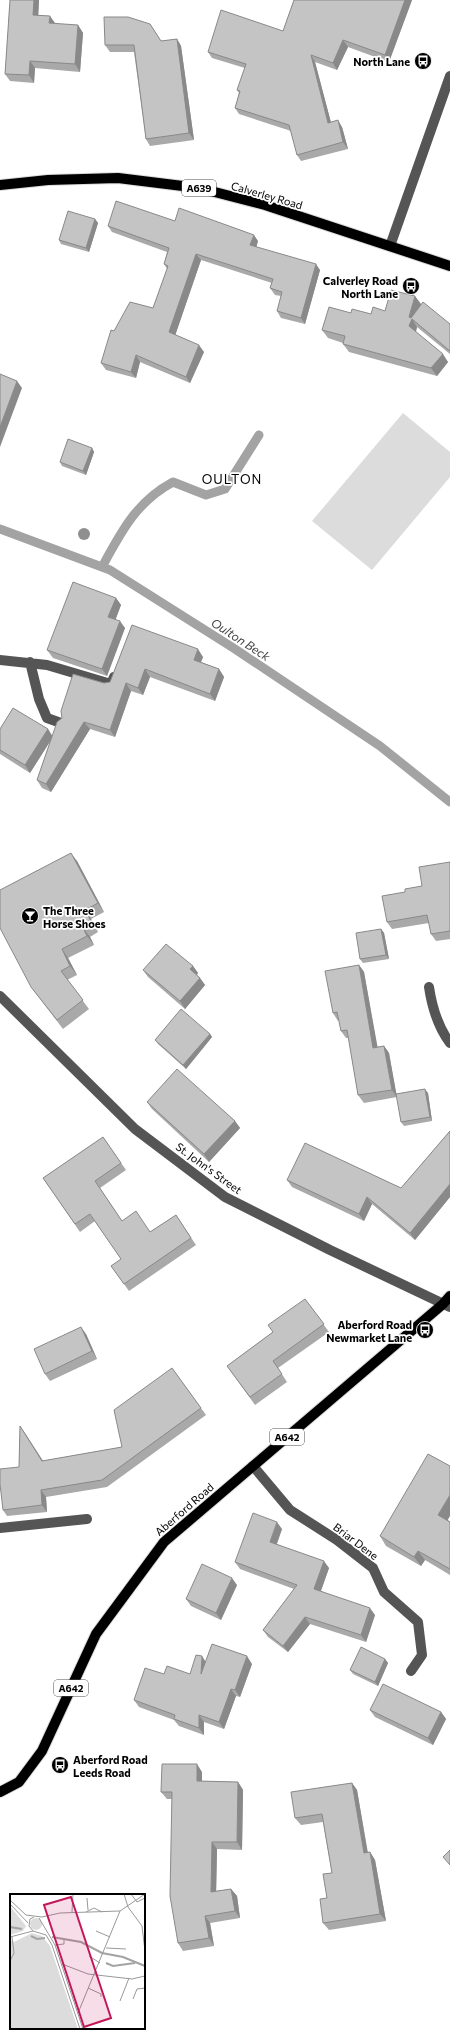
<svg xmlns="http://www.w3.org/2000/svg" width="450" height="2039" viewBox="0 0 450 2039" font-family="Commissioner,sans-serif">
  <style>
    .green { fill: #dcdcdc }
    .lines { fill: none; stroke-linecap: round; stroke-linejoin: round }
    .stream { stroke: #a3a3a3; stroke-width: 9 }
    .major-casing { stroke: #dbdbdb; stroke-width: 12 }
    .minor { stroke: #555; stroke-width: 10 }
    .major { stroke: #000; stroke-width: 10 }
    .tree { fill: #8f8f8f }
    .wall { fill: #a9a9a9 }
    .shaded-wall { fill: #898989 }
    .building { fill: #c4c4c4; stroke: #898989 }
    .labels { text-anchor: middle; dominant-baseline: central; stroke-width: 3.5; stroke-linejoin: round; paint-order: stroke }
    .shield { fill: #fff; stroke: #4c4c4c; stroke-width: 1 }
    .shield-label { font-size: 10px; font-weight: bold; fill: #000 }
    .poi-label { font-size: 11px; font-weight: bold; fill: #000; stroke: #fff; text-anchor: end }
    .street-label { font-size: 11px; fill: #000; stroke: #fff }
    .water-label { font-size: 12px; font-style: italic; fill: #444; stroke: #fff }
    .quarter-label { font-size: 13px; letter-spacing: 1px; fill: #000; stroke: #fff }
    .inset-river { fill: none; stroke: #a3a3a3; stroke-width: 2 }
    .inset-road { fill: none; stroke: #999; stroke-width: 1 }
    .view { fill: #c2185b; fill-opacity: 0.15; stroke: #c2185b; stroke-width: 2 }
    .inset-edge { fill: none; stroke: #000; stroke-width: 2 }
  </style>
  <rect width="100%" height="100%" fill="#fff"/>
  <path class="green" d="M 403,413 L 450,452 L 450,477 L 372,570 L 312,521 Z"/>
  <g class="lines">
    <path class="stream" d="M 0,529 L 110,570 L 235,649 L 380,746 L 450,802
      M 102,567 C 121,532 136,502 173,482 L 206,495 L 225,489 L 259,435"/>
    <g class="major-casing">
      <path id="major" d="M 0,185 L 48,180 L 118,178 L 199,188 L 265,205 L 450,266
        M 0,1792 L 19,1782 L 42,1751 L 96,1634 L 164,1542 L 443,1304 L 450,1296"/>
    </g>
    <path class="minor" d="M 390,246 L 450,76
      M 0,660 L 47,665 L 111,684 L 114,677
      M 30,662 L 39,699 L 47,718 L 61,723
      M 429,987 C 432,1007 438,1027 450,1043
      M 0,996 L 135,1129 L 225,1197 L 330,1250 L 450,1307
      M 253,1466 L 290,1510 L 337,1540 L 373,1568 L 384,1592 L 418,1622 L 422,1655 L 411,1671
      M 0,1528 L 87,1519"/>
    <use href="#major" class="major"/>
  </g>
  <circle class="tree" cx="84" cy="534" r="6"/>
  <path class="wall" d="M 10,0 L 39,0 L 38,15 L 55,24 L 78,25 L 83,33 L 80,72 L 35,68 L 34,83 L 10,81 L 5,74 Z
    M 294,0 L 412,0 L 389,62 L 348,47 L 337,70 L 315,62 L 331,123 L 342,127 L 348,149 L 301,161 L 297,155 L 291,131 L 239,114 L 235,108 L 239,93 L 237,90 L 245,68 L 212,58 L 208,52 L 283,31 Z
    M 150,24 L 161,41 L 177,39 L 181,46 L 194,140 L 150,146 L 146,139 L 134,52 L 110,52 L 105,45 Z
    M 95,219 L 98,223 L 89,252 L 61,244 L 59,240 Z
    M 175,221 L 258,241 L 256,247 L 320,270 L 305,324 L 281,318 L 277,311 L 281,296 L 275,295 L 270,288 L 272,283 L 201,260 L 175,335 L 204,352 L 190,383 L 140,362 L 136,378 L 106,370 L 101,363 L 114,331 L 153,308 L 167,269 L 164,264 L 167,252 L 112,232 L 108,226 Z
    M 421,304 L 420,306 L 450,324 L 450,354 L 417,327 L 416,332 L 448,362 L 437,376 L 349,352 L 343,344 L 343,343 L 328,338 L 322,330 L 351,313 L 371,314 Z
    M 92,448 L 94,452 L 86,475 L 62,466 L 60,462 Z
    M 116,598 L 121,605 L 115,619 L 125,628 L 107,676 L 53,658 L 47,650 Z
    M 132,625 L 203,657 L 201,662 L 219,669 L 224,677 L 215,701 L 150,677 L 143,695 L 131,691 L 115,737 L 90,729 L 51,792 L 42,788 L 37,780 L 51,739 L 30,773 L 0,754 L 0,729 L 48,729 L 52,736 L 104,683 L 110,682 Z
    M 77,861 L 104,912 L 91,919 L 98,932 L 90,937 L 94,945 L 68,958 L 77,975 L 67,980 L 89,1009 L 63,1029 L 31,987 Z
    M 450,862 L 450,939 L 436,941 L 431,934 L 429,923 L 392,929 L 387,922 L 405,892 L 422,886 Z
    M 381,929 L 384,933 L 389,959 L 363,963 L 360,959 Z
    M 359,965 L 364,972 L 377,1047 L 384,1046 L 389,1053 L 396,1094 L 428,1093 L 432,1121 L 404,1126 L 401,1122 L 397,1097 L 364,1103 L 358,1095 L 349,1038 L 346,1038 L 341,1031 L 339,1020 L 338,1021 L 333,1013 Z
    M 193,966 L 198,973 L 197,975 L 200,978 L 205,985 L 185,1009 L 148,977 L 143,970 Z
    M 210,1034 L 212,1037 L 186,1069 L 158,1044 L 155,1040 Z
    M 147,1102 L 235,1121 L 240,1128 L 209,1162 L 152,1109 Z
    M 450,1131 L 450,1197 L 415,1240 L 372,1204 L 364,1221 L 292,1187 L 287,1180 L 401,1188 Z
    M 103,1137 L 126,1170 L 100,1188 L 122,1221 L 150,1232 L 176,1215 L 196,1245 L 129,1291 L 111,1266 L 121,1259 L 95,1221 L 80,1232 L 43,1178 Z
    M 305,1299 L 329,1332 L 278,1368 L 287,1382 L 255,1405 L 227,1366 L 273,1332 Z
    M 86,1334 L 97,1359 L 50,1381 L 45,1374 Z
    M 172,1368 L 206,1415 L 107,1487 L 46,1497 L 47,1512 L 7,1516 L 3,1510 L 19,1467 L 20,1426 L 42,1461 L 122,1447 Z
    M 448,1520 L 450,1522 L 450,1575 L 425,1560 L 421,1566 L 386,1546 L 380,1536 Z
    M 282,1529 L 277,1544 L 329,1568 L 321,1591 L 375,1615 L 366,1642 L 310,1624 L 288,1652 L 268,1637 L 263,1630 L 294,1589 L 240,1569 L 235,1562 Z
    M 237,1585 L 221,1620 L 191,1606 L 186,1599 Z
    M 385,1659 L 388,1663 L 378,1686 L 353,1674 L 350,1670 Z
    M 205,1661 L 252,1664 L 240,1697 L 236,1696 L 224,1729 L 204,1722 L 204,1735 L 179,1726 L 174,1720 L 139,1707 L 134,1700 L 164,1674 L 190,1674 Z
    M 370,1710 L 441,1712 L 446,1719 L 433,1745 L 375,1717 Z
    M 202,1772 L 202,1781 L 238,1782 L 243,1790 L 242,1850 L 217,1849 L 216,1891 L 231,1889 L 237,1896 L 240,1918 L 210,1923 L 214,1946 L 183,1951 L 178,1943 L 172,1799 L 167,1799 L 161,1792 Z
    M 352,1783 L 357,1790 L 368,1853 L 370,1852 L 375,1860 L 386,1921 L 329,1930 L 323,1923 L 332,1873 L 323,1822 L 301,1825 L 295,1818 Z"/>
  <path class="shaded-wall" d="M 34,0 L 39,0 L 38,22 L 33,15 Z
    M 405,0 L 412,0 L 389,62 L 385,55 Z
    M 50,16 L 55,23 L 54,31 L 49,23 Z
    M 78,25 L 83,33 L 80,72 L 75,64 Z
    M 177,39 L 181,46 L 194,140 L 189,133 Z
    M 343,40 L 348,47 L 337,70 L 333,63 Z
    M 311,55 L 315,62 L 333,130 L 328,123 Z
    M 30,61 L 35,68 L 34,83 L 29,75 Z
    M 338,120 L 342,127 L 348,149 L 343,142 Z
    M 95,219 L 98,223 L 89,252 L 86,248 Z
    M 254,235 L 258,241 L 255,252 L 250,245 Z
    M 196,254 L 201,260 L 174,339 L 169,332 Z
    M 316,264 L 320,270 L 305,324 L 301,318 Z
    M 415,296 L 421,304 L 416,322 L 412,319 L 417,327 L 415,335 L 409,326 L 409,317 Z
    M 199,345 L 204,352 L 190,383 L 186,377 Z
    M 443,354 L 448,362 L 437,376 L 431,368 Z
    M 136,355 L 140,362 L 136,378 L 131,372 Z
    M 17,381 L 22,388 L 0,447 L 0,427 Z
    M 92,448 L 94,452 L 86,475 L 83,471 Z
    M 116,598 L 121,605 L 114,624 L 108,617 Z
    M 120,621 L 125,628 L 107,676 L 102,669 Z
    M 198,649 L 203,657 L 199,667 L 194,660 Z
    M 145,669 L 150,677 L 143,695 L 138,688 Z
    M 219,669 L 224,677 L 215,701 L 210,694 Z
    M 126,683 L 131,691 L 115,737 L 110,730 Z
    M 84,722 L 90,729 L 51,792 L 46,784 Z
    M 48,729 L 53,737 L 30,773 L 25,765 Z
    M 71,853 L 77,861 L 104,912 L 98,903 Z
    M 85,910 L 91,919 L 98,932 L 92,923 Z
    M 83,928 L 90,937 L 94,945 L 87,936 Z
    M 381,929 L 384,933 L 389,959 L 386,955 Z
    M 62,949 L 68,958 L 77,975 L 70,966 Z
    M 359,965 L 364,972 L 379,1055 L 373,1048 Z
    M 193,966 L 198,973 L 195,976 L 190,969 Z
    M 200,978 L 205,985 L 185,1009 L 180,1001 Z
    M 210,1034 L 212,1037 L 186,1069 L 183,1065 Z
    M 384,1046 L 389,1053 L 397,1097 L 392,1090 Z
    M 425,1089 L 428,1093 L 432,1121 L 430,1117 Z
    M 235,1121 L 240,1128 L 209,1162 L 204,1154 Z
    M 450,1184 L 450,1197 L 415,1240 L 410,1233 Z
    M 367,1197 L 372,1204 L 364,1221 L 359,1214 Z
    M 81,1327 L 86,1334 L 97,1359 L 92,1351 Z
    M 20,1426 L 25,1433 L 47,1467 L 42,1461 Z
    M 41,1490 L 46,1497 L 47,1512 L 42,1505 Z
    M 450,1495 L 450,1516 L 445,1525 L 438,1515 Z
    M 277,1522 L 282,1529 L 275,1548 L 270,1542 Z
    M 418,1551 L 425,1560 L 421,1566 L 414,1557 Z
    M 324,1561 L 329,1568 L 319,1596 L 314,1589 Z
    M 232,1578 L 237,1585 L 221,1620 L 216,1613 Z
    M 370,1608 L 375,1615 L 366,1642 L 361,1635 Z
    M 305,1617 L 310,1624 L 288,1652 L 283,1646 Z
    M 202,1656 L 207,1664 L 201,1674 Z
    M 247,1656 L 252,1664 L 240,1697 L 235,1690 Z
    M 385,1659 L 388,1663 L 378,1686 L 375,1682 Z
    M 231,1689 L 236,1696 L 224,1729 L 219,1722 Z
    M 441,1712 L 446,1719 L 433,1745 L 428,1738 Z
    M 199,1715 L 204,1722 L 204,1735 L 199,1728 Z
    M 197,1764 L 202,1772 L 202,1789 L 197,1781 Z
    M 238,1782 L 243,1790 L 242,1850 L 237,1842 Z
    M 352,1783 L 357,1790 L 369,1861 L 364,1853 Z
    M 212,1842 L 217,1849 L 216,1899 L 211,1892 Z
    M 370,1852 L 375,1860 L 386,1921 L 380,1914 Z
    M 231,1889 L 237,1896 L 240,1918 L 235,1911 Z
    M 205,1916 L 210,1923 L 214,1946 L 209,1938 Z"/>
  <path class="building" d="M 10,0 L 34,0 L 33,15 L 50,16 L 49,23 L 78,25 L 75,64 L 30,61 L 29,75 L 5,74 Z
    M 294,0 L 405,0 L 385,55 L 343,40 L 333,63 L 311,55 L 328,123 L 338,120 L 343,142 L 297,155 L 289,125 L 235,108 L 240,91 L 237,90 L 246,64 L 208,52 L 221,10 L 283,31 Z
    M 104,17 L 128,17 L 150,24 L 161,41 L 177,39 L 189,133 L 146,139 L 134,45 L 105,45 Z
    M 116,201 L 175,221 L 179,208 L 254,235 L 250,245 L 316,264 L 301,318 L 277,311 L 282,292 L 270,288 L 273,279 L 196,254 L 169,332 L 199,345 L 186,377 L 136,355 L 131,372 L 101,363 L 111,330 L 114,331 L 130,302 L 153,308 L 168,266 L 164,264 L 169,248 L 108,226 Z
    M 68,211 L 95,219 L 86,248 L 59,240 Z
    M 391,290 L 415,296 L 409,317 L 411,318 L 423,302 L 450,324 L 450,351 L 412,319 L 409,326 L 443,354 L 431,368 L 343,344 L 345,336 L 322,330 L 329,307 L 351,313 L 352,309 L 371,314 L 373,307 L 385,311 Z
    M 0,374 L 17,381 L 0,427 Z
    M 68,439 L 92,448 L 83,471 L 60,462 Z
    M 73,582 L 116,598 L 108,617 L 120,621 L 102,669 L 47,650 Z
    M 132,625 L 198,649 L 194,660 L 219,669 L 210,694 L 145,669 L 138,688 L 126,683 L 110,730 L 84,722 L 46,784 L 37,780 L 57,722 L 62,718 L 61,711 L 73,674 L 104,683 L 110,682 Z
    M 13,708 L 48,729 L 25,765 L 0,750 L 0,729 Z
    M 71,853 L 98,903 L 85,910 L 92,923 L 83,928 L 87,936 L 62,949 L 70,966 L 61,971 L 83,1000 L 57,1020 L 31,987 L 0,928 L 0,890 Z
    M 450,862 L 450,931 L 431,934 L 427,915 L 387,922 L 382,896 L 405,892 L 405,889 L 422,886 L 419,867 Z
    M 381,929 L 386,955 L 360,959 L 356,933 Z
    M 166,944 L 193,966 L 190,969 L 200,978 L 180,1001 L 143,970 Z
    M 359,965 L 373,1048 L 384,1046 L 392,1090 L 358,1095 L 347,1030 L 341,1031 L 337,1012 L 333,1013 L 325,971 Z
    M 181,1009 L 210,1034 L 183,1065 L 155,1040 Z
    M 177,1069 L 235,1121 L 204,1154 L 147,1102 Z
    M 425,1089 L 430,1117 L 401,1122 L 396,1094 Z
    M 450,1131 L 450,1184 L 410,1233 L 367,1197 L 359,1214 L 287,1180 L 305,1143 L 401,1188 Z
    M 103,1137 L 121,1163 L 95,1181 L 122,1221 L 136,1211 L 150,1232 L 176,1215 L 191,1238 L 124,1284 L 111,1266 L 121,1259 L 90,1214 L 75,1224 L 43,1178 Z
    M 305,1299 L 324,1324 L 273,1361 L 282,1374 L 250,1397 L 227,1366 L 273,1332 L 268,1325 Z
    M 81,1327 L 92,1351 L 45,1374 L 34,1349 Z
    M 172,1368 L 201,1408 L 102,1480 L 41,1490 L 42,1505 L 3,1510 L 0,1484 L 0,1469 L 19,1467 L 20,1426 L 42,1461 L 122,1447 L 114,1410 Z
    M 428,1454 L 450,1466 L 450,1495 L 438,1515 L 450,1522 L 450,1569 L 418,1551 L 414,1557 L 380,1536 Z
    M 253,1513 L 277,1522 L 270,1542 L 324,1561 L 314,1589 L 370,1608 L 361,1635 L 305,1617 L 283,1646 L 263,1630 L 297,1585 L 235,1562 Z
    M 202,1564 L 232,1578 L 216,1613 L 186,1599 Z
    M 212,1644 L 247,1656 L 235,1690 L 231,1689 L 219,1722 L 199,1715 L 199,1728 L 174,1719 L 175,1715 L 134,1700 L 145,1668 L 164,1674 L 167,1666 L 190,1674 L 196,1655 L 202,1656 L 201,1674 Z
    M 361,1647 L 385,1659 L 375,1682 L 350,1670 Z
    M 383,1684 L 441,1712 L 428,1738 L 370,1710 Z
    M 162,1764 L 197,1764 L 197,1781 L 238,1782 L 237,1842 L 212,1842 L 211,1892 L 231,1889 L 235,1911 L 205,1916 L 209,1938 L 178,1943 L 170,1896 L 172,1792 L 161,1792 Z
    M 352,1783 L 364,1853 L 370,1852 L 380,1914 L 323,1923 L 320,1899 L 327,1898 L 323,1874 L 332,1873 L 322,1814 L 295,1818 L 291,1792 Z
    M 450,1850 L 450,1865 L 443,1857 Z"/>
  <defs>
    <g id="bus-disc" transform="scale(0.9)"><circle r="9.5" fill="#000" stroke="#fff"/><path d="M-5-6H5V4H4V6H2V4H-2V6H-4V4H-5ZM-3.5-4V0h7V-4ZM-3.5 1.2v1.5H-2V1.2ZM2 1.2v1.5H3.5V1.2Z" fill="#fff"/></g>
    <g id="bar-disc" transform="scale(0.9)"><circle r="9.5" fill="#000" stroke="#fff"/><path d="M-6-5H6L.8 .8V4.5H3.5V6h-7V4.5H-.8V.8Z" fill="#fff"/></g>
  </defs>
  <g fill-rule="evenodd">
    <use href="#bus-disc" x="423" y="61"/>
    <use href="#bus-disc" x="411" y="286"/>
    <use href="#bar-disc" x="30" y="916"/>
    <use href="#bus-disc" x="425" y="1330"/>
    <use href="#bus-disc" x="60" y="1765"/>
  </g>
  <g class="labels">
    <g class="shield">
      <rect x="182" y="180" width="34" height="16" rx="3"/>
      <rect x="270" y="1429" width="34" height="16" rx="3"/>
      <rect x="54" y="1680" width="34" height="16" rx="3"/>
    </g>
    <g class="shield-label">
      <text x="199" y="188">A639</text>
      <text x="287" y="1437">A642</text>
      <text x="71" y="1688">A642</text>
    </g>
    <g class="poi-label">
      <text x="410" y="61">North Lane</text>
      <text x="398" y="280">Calverley Road<tspan x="398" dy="13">North Lane</tspan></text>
      <text x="43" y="910" text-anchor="start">The Three<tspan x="43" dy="13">Horse Shoes</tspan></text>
      <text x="412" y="1324">Aberford Road<tspan x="412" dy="13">Newmarket Lane</tspan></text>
      <text x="73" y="1759" text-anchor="start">Aberford Road<tspan x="73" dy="13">Leeds Road</tspan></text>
    </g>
    <g class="street-label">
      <text transform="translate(267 195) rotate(16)">Calverley Road</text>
      <text transform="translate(209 1168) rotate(36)">St. John's Street</text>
      <text transform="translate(184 1509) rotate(-41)">Aberford Road</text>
      <text transform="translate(356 1541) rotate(37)">Briar Dene</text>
    </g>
    <g class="water-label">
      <text transform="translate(241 639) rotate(33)">Oulton Beck</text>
    </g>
    <g class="quarter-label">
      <text x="232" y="479">OULTON</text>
    </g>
  </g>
  <g transform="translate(10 1894)">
    <rect width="135" height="135" fill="#fff"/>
    <path d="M 0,12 L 16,32 L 13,37 L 0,41 ZM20 30a6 6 0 1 1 12 0a6 6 0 1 1-12 0ZM 22,39 L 32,42 L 40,52 L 68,135 L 0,135 L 0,46 L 4,48 Z" fill="#dcdcdc"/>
    <path class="inset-river" d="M 0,33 L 12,35M 21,42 L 27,45 L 35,44M 42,43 L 71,48 L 92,59 L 113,63 L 135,72M 96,69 L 103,72 L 125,69"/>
    <path class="inset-road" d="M 114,0 L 118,13 L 132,32 L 135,57M 121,0 L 127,8 L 135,4M 77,4 L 78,16M 0,6 L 16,21 L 32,23 L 50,19 L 110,17 L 135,0M 0,10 L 18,29M 62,18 L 63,0M 76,18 L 84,14 L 92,18M 24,23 L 20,25 L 19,32 L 23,37 L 36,41 L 42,51 L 70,135M 29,24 L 45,51 L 73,135M 86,37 L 100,43M 0,43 L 23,37M 45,51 L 54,50 L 54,46M 96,54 L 116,55M 79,62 L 90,69M 0,67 L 4,59 L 2,43M 52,70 L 78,80 L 122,85 L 135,82M 78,94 L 91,100 L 91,103M 123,105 L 127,95 L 135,94M 110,107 L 119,84M 68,119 L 110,17"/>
    <path class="view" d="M 61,3 L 101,124 L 74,133 L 34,11 Z"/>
    <rect width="135" height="135" class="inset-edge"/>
  </g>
</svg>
